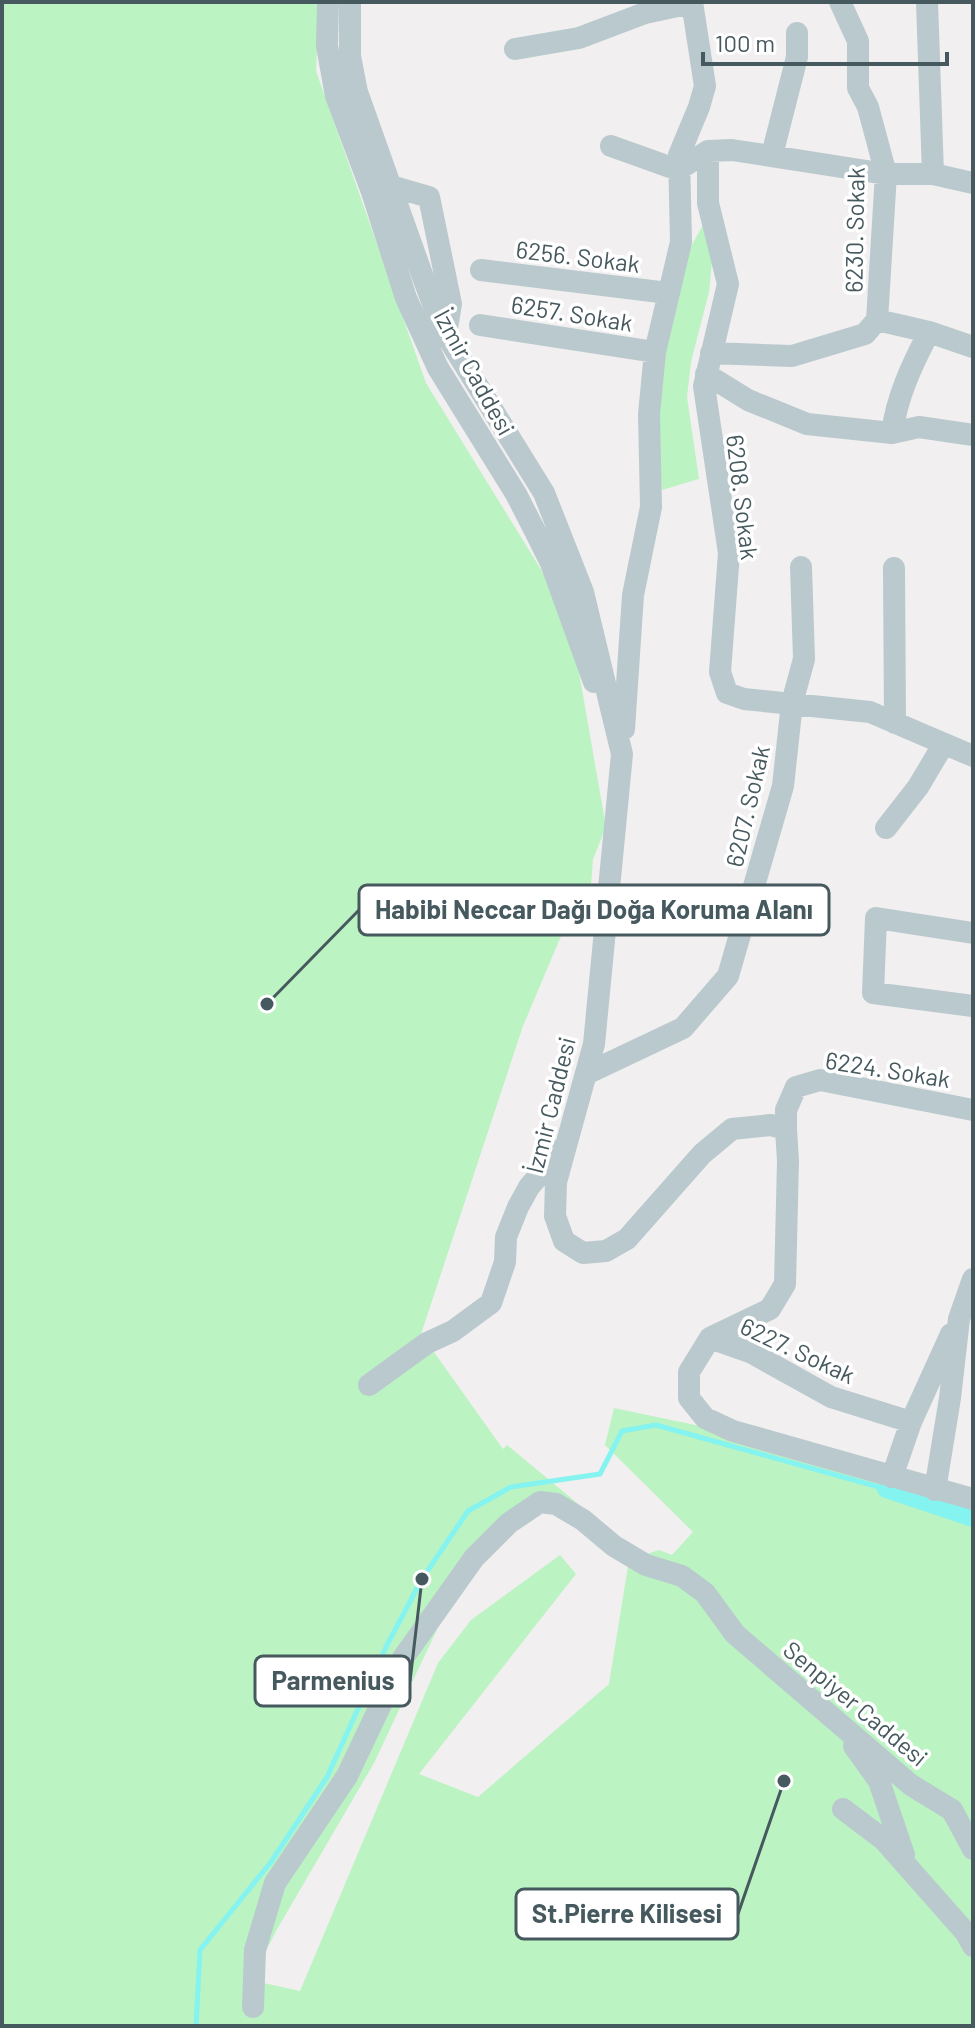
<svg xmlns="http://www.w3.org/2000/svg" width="975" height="2028" viewBox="0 0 975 2028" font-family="Barlow,sans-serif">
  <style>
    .green { fill: #bbf3c3; fill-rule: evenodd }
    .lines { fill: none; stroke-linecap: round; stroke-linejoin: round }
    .stream { stroke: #85f3f0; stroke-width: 5 }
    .canal { stroke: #85f3f0; stroke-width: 18 }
    .minor { stroke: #bac9cd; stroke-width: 22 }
    .labels { text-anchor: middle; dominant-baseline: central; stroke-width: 7; stroke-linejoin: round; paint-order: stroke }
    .street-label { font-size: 24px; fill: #46595e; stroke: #fff }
    .leader { fill: none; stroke: #46595e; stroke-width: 3 }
    .callout-dot { fill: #46595e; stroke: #fff; stroke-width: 3 }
    .callout { fill: #fff; stroke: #46595e; stroke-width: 3 }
    .callout-label { font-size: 26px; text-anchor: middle; font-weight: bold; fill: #46595e }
  </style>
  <rect width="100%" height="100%" fill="#f2eff0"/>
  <path class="green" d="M 2,2 L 319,2 L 316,71 L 426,383 L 569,615 L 606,827 L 593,859 L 589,912 L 572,910 L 523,1026 L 421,1334 L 503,1449 L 507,1445 L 641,1556 L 659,1550 L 672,1555 L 693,1532 L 605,1445 L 614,1408 L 719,1430 L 973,1505 L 973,2026 L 2,2026 ZM 543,1503 L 628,1566 L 609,1684 L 478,1797 L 419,1774 L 576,1574 L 560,1555 L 471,1620 L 438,1663 L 300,1991 L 259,1982 L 266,1951 L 276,1931 L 374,1763 L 449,1604 L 524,1508 Z
    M 703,225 L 712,261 L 709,292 L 691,362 L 687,397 L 699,479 L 662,490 L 656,404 L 659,354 L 688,252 Z"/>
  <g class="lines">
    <path class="stream" d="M 196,2026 L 200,1950 L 271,1862 L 327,1777 L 387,1645 L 422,1579 L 468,1511 L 511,1487 L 600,1474 L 622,1431 L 656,1425 L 886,1489"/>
    <path class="canal" d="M 886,1489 L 973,1518"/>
    <path class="minor" d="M 328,2 L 327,46 L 336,96 L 372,192 L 406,298 L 438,368 L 516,494 L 535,531 L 551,563 L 594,682
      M 350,2 L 350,56 L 357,92 L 424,280 L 443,330 L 544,493 L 583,592 L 622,754 L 594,1044 L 556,1182 L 555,1216 L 564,1241 L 583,1253 L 606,1251 L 627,1239 L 702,1154 L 732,1129 L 771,1125 L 786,1129 L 788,1161 L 785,1284 L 770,1309 L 710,1338 L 689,1372 L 689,1398 L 705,1418 L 733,1431 L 973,1499
      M 840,2 L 858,41 L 858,88 L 868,107 L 886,174 L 877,320
      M 927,2 L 933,174
      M 515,49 L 579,38 L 645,13 L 692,3
      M 611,146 L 678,170 L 708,151 L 732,150 L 886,174 L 933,174 L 973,183
      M 708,151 L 708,203 L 728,284 L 704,386 L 729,553 L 720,672 L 727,693 L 744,699 L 870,712 L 973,756
      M 772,155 L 797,57 L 797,33
      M 391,186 L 429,197 L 451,304 L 446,334
      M 481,270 L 668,293
      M 877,320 L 929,332 C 912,365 897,396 892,433 L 919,427 L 973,435
      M 480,325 L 655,352
      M 929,332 L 973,347
      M 711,353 L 792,356 L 865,334 L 877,320
      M 706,374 L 748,400 L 807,424 L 892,433
      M 894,568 L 895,723
      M 624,729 L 633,595 L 651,507 L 649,414 L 655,352 L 681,242 L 679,155 L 699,107 L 705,86 L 692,2
      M 886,828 L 918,787 L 943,745
      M 973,933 L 876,918 L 873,993 L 973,1006
      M 588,1073 L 683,1028 L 728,976 L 783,786 L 792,703 L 804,659 L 801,567
      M 786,1129 L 786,1110 L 796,1087 L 820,1080 L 973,1110
      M 710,1338 L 750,1352 L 831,1397 L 911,1422
      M 369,1385 L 427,1343 L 453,1331 L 491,1303 L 505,1262 L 506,1237 L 518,1207 L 529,1187 L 563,1148
      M 892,1477 L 911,1422 L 951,1334
      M 935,1490 L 950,1398 L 959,1319 L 973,1279
      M 854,1746 L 879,1781 L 904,1855
      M 843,1809 L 884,1840 L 966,1933 L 973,1946
      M 253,2007 L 255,1950 L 275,1883 L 347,1776 L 403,1658 L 474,1558 L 509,1523 L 540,1502 L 556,1504 L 583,1520 L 614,1546 L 646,1565 L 682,1576 L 705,1593 L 735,1634 L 911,1785 L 952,1810 L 973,1849"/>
  </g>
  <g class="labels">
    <g class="street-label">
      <text transform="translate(854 230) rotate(-89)">6230. Sokak</text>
      <text transform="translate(578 256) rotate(7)">6256. Sokak</text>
      <text transform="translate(572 313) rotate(9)">6257. Sokak</text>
      <text transform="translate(475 372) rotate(61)">İzmir Caddesi</text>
      <text transform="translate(743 497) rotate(83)">6208. Sokak</text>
      <text transform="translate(747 806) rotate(-77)">6207. Sokak</text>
      <text transform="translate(888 1069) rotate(9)">6224. Sokak</text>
      <text transform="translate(550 1105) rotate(-76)">İzmir Caddesi</text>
      <text transform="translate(798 1350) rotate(25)">6227. Sokak</text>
      <text transform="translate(856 1703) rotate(40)">Senpiyer Caddesi</text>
    </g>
  </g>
  <path class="leader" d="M267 1004L359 910M422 1579L410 1681M784 1781L738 1914"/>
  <g class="callout-dot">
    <circle cx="267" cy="1004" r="8"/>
    <circle cx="422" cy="1579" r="8"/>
    <circle cx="784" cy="1781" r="8"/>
  </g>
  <g class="callout">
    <rect x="359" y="885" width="470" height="50" rx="8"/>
    <rect x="255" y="1656" width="155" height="50" rx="8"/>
    <rect x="516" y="1889" width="222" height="50" rx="8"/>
  </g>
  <g class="callout-label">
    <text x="594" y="919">Habibi Neccar Dağı Doğa Koruma Alanı</text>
    <text x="333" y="1690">Parmenius</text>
    <text x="627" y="1923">St.Pierre Kilisesi</text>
  </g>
  <rect width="975" height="2028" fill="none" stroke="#46595e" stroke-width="8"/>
  <path d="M703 52v12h244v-12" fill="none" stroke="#46595e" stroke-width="4"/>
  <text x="715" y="52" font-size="24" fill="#46595e" stroke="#ffffff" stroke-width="6" paint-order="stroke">100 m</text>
</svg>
